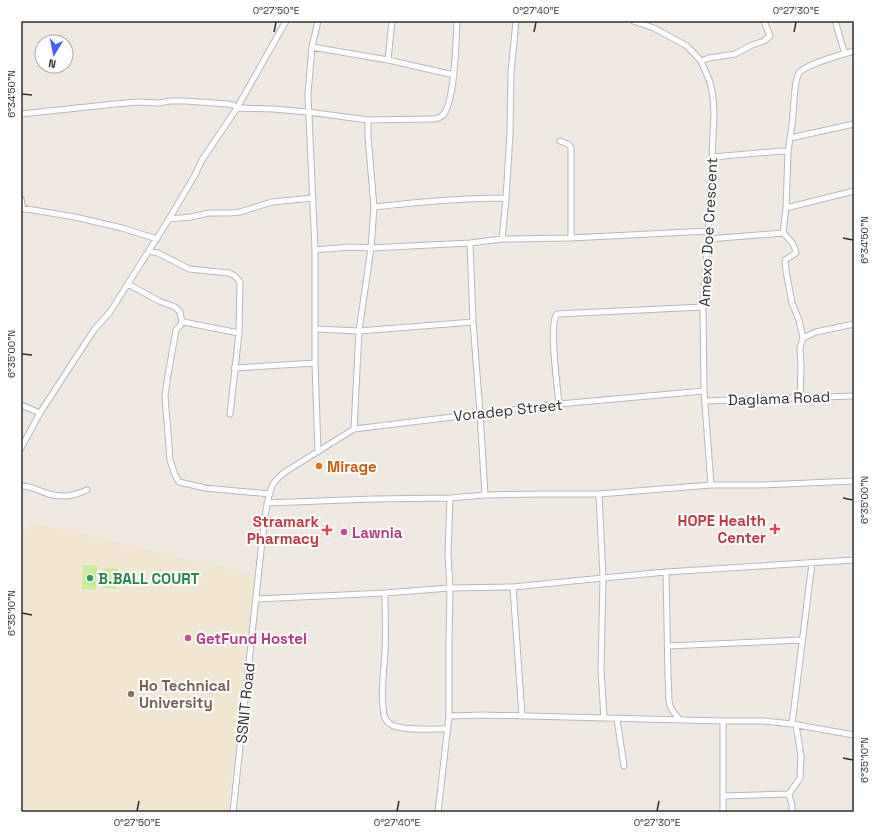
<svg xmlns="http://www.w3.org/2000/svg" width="875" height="833" viewBox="0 0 875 833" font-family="'Space Grotesk',sans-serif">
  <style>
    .education { fill: #f0e6d1 }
    .pitch { fill: #c9ec9a }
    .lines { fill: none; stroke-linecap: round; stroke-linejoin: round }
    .street-casing { stroke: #b4b7c1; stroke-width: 7 }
    .street { stroke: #fff; stroke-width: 5 }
    .ticks { fill: none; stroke: #2e2e2e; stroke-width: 1.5 }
    .food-dot { fill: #e8710a; stroke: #fff; stroke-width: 1.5 }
    .health-dot { fill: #e0444e; stroke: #fff; stroke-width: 1.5 }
    .hotel-dot { fill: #d1479c; stroke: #fff; stroke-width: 1.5 }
    .leisure-dot { fill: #2e9e5b; stroke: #fff; stroke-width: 1.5 }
    .education-dot { fill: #8d6e63; stroke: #fff; stroke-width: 1.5 }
    .labels { text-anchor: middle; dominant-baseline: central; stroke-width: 4; stroke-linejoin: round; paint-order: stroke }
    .street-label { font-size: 15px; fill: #2e2e2e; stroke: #fff }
    .food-label { font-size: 15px; font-weight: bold; fill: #c56008; stroke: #fff; text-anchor: start }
    .health-label { font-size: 15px; font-weight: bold; fill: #be3a42; stroke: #fff; text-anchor: end }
    .hotel-label { font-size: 15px; font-weight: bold; fill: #b23c85; stroke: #fff; text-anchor: start }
    .leisure-label { font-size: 15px; font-weight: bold; fill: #27864d; stroke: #fff; text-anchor: start }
    .education-label { font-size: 15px; font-weight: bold; fill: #785e54; stroke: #fff; text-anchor: start }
    .neatline { fill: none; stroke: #2e2e2e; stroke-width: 1.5 }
    .ticks-label { font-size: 10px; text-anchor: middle; fill: #2e2e2e }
  </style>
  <rect width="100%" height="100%" fill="#efe9e1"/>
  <path class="education" d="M 34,523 L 255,575 L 228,812 L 21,812 L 21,532 Z"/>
  <path class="pitch" d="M 83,565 L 97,566 L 96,590 L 82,589 Z
    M 104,568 L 118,569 L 116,589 L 103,588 Z"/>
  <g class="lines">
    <g class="street-casing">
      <path id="street" d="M 633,21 L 654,28 L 687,46 L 701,61 L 710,82 L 713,97 L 714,114 L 712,157 L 708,239 L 703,307 L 704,391 L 711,485
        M 835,21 L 845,54
        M 312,47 L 388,60 L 454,75
        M 388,60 L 392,21
        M 701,61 L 709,58 L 735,54 L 752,45 L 764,41 L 770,36 L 764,21
        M 21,114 L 115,104 L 139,102 L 159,103 L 170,101 L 185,101 L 228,104 L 233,105 L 237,108 L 273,109 L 308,112 L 368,120 L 432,119 C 436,119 440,118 443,115 C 455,102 456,41 457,21
        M 790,138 C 791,130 793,122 793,114 C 794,104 794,81 799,73 C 805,65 843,54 854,51
        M 560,141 L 568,144 L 571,148 L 571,238
        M 788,152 L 790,138 L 854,124
        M 712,157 L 781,151 L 788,152 L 786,208 L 783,233 C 789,239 795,244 796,253 L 785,260 L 786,271 L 792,303 L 799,320 L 803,338 L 800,348 L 801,367 L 800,398
        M 21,199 L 23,209
        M 374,207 C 418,202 462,198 506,198
        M 21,208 L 75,217 L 122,228 L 157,239
        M 786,208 L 854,191
        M 169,219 L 191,217 L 209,213 L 229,213 L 240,212 L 272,202 L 313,198
        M 502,239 L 506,198 L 510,134 L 511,72 L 516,21
        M 708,239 L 783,233
        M 470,243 L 473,322 L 480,413 L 485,495
        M 315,250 L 350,247 L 371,248 L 470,243 L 502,239 L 571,238 L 708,231
        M 149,251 L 158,253 L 189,269 L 229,273 L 235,276 L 240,282 L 239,333 L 230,414
        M 128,284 L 159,301 L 175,307 L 180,312 L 182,323 L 184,322 L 193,324 L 239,333
        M 182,323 L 176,330 L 168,375 L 165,396 L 170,460 L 175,475 L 179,482 L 205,488 L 270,494
        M 315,329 L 359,331 L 473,322
        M 803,338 L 816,332 L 854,324
        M 234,368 L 315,363
        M 705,401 L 854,396
        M 559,404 C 558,389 548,324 557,314 L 703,307
        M 21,405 L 40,413
        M 354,429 L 359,331 L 371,248 L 374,207 L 368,137 L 368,120
        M 21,448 L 40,413 L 75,359 L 94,330 L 110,312 L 169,219 L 195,175 L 202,160 L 237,108 L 286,21
        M 318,452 L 315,363 L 315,250 L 308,94 L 312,47 L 318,21
        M 21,486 C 33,486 38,491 49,494 C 63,498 73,496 87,490
        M 267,503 L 373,499 L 450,498 L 485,495 L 542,494 L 599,494 L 711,485 L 760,485 L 854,481
        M 666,572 L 668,676 L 669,700 L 670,706 L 672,710 L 680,720
        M 513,587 L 522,716
        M 385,593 C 385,613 386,632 385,652 C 384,670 381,689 383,707 C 383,713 385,721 390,724 C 398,731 436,729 448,729
        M 257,599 L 385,593 L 450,588 L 513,587 L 603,578 L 599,494
        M 668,646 L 802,640
        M 449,716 L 484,715 L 723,721 L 764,721 L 792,724 L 854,735
        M 604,718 L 601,670 L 603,578 L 666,572 L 854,560
        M 617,719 L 624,766
        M 723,721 L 723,812
        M 792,724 L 812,563
        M 789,794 L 792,806 L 792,812
        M 723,796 L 789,794 L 800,778 L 801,756 L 796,725
        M 233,812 L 262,541 C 265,523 265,503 272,486 C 275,480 280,476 285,472 L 354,429 L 559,404 L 704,391
        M 438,812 L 449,716 L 449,639 L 450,588 L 448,554 L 450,498"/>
    </g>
    <use href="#street" class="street"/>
  </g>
  <path class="ticks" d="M 274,32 L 276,22M 534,32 L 536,22M 794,32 L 796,22M 22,94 L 32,95M 843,238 L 853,240M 22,354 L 32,355M 843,498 L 853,500M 22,613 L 32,615M 843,758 L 853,760M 137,811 L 139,801M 397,811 L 399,801M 657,811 L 659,801"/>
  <circle class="food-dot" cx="319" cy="466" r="4"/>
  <g class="health-dot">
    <path d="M773 523h4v4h4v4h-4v4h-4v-4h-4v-4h4z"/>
    <path d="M325 524h4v4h4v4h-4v4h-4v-4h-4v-4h4z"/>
  </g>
  <g class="hotel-dot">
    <circle cx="344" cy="532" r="4"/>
    <circle cx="188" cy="638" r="4"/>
  </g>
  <circle class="leisure-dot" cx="90" cy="578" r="4"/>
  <circle class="education-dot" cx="131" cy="694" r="4"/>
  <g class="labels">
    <g class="street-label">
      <text transform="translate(708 232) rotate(-87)">Amexo Doe Crescent</text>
      <text transform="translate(779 398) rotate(-2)">Daglama Road</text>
      <text transform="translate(508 410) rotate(-6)">Voradep Street</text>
      <text transform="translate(245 703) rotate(-84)">SSNIT Road</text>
    </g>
    <g class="food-label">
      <text x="327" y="466">Mirage</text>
    </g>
    <g class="health-label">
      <text x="766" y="520">HOPE Health<tspan x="766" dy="17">Center</tspan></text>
      <text x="319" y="521">Stramark<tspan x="319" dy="17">Pharmacy</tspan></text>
    </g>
    <g class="hotel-label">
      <text x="352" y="532">Lawnia</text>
      <text x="196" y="638">GetFund Hostel</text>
    </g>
    <g class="leisure-label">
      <text x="98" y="578">B.BALL COURT</text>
    </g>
    <g class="education-label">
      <text x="139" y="685">Ho Technical<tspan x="139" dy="17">University</tspan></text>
    </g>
  </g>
  <rect width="875" height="833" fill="none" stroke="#ffffff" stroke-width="44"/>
  <g transform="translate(54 54) rotate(190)"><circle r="19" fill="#ffffff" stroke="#ababab"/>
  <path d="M0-3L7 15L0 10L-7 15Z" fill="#4264fb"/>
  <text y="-6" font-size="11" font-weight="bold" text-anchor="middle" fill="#2e2e2e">N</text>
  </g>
  <rect x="22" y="22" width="831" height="789" class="neatline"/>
  <g class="ticks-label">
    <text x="276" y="14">0°27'50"E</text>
    <text x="536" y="14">0°27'40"E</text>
    <text x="796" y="14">0°27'30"E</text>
    <text transform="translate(11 94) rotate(-90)" y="4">6°34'50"N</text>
    <text transform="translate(864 240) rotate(-90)" y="4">6°34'50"N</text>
    <text transform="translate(11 354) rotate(-90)" y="4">6°35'00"N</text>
    <text transform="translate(864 500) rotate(-90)" y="4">6°35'00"N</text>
    <text transform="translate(11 613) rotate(-90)" y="4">6°35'10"N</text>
    <text transform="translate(864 760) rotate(-90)" y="4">6°35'10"N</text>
    <text x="137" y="826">0°27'50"E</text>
    <text x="397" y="826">0°27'40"E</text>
    <text x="657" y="826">0°27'30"E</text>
  </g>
</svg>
